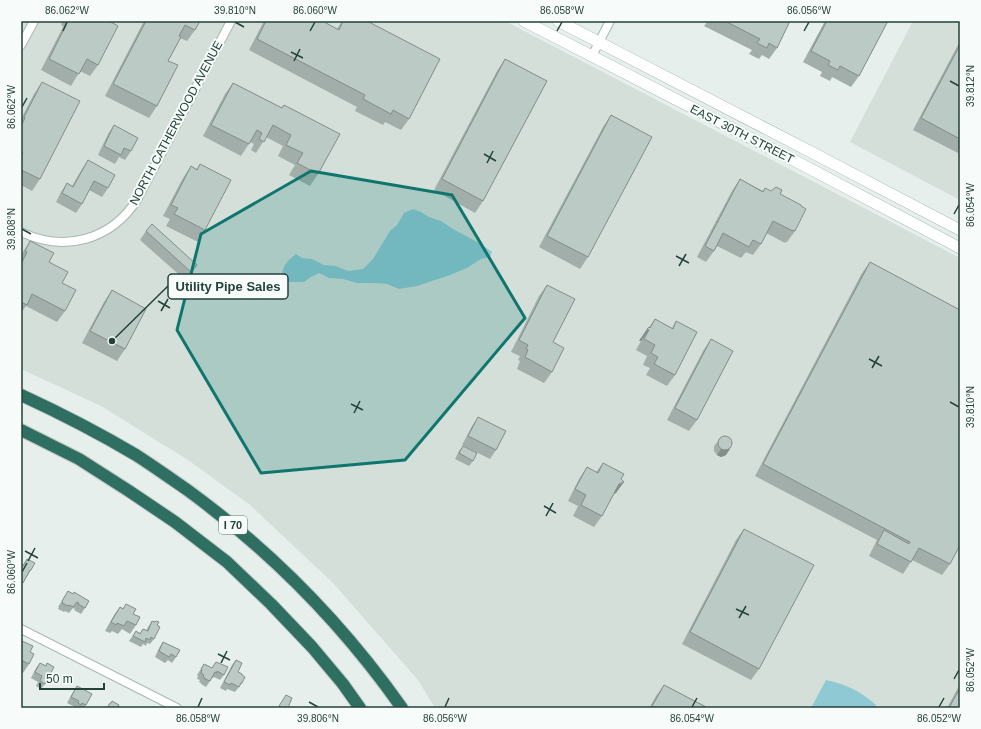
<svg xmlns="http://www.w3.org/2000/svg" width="981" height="729" viewBox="0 0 981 729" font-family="Arial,sans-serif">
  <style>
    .built { fill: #d4dfda }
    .water { fill: #8ec9d4 }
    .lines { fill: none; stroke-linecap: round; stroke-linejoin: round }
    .street-casing { stroke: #a8b8b2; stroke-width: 10 }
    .secondary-casing { stroke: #a4bbb3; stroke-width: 12 }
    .highway-casing { stroke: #c2cac8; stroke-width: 14 }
    .street { stroke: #fff; stroke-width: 8 }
    .secondary { stroke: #fff; stroke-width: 11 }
    .highway { stroke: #2f6f62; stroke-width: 12 }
    .wall { fill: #a1aea9 }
    .shaded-wall { fill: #838d89 }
    .building { fill: #bbcac4; stroke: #838d89 }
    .marked { fill: #0f766e; fill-opacity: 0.2; stroke: #0f766e; stroke-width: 3; stroke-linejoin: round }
    .ticks { fill: none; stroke: #24423a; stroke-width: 1.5 }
    .labels { text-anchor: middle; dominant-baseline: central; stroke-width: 4; stroke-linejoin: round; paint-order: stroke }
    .shield { fill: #f7fbf9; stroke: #637a73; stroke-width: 1 }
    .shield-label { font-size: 11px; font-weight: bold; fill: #24423a }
    .street-label { font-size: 12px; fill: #24423a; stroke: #f7fbf9 }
    .leader { fill: none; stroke: #24423a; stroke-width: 1.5 }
    .callout-dot { fill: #24423a; stroke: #f7fbf9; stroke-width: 1.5 }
    .callout { fill: #f7fbf9; stroke: #24423a; stroke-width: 1.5 }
    .callout-label { font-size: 13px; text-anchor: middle; font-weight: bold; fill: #24423a }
    .neatline { fill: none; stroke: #24423a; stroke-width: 1.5 }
    .ticks-label { font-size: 10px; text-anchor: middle; fill: #24423a }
  </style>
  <rect width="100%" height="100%" fill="#e6efeb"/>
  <path class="built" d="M 21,21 L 505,21 L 960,258 L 960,708 L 435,708 L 418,680 L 333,583 L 250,505 L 188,460 L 101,406 L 21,369 Z
    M 913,21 L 960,21 L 960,200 L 850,142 Z"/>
  <path class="water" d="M 413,209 L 421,212 L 429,217 L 441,221 L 453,229 L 481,244 L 492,252 L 490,257 L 481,259 L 467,268 L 450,275 L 417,286 L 399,289 L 387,284 L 374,283 L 357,283 L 343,279 L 329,278 L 319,273 L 311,277 L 304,282 L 291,282 L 282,281 C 281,268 286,261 296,254 L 302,258 L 312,259 L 324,265 L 336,266 L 348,271 L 363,269 L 373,259 L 390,231 L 397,225 L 404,213 Z
    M 826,680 C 846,684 860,691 876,705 L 875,708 L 811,708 Z"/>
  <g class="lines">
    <g class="street-casing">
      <path id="street" d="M 21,45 L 34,21
        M 592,56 L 610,21
        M 21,232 C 65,253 112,240 138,198 L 231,21
        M 21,629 L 177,708"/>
    </g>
    <g class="secondary-casing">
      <path id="secondary" d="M 524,21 L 801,164 L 960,248
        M 558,21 L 813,153 L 960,230"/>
    </g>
    <g class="highway-casing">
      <path id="highway" d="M 21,395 C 60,413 99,433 136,455 C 153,466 170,478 186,489 C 270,550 342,623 402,708
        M 21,430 L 79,459 L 129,491 L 175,522 L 227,562 L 271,604 L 312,647 L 343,684 L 360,708"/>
    </g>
    <use href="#street" class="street"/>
    <use href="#secondary" class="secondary"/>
    <use href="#highway" class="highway"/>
  </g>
  <path class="wall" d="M 63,21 L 109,21 L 98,65 L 90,76 L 80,71 L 71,86 L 41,70 L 63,27 L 61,24 Z
    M 144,21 L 200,21 L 195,30 L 187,41 L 180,38 L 168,61 L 157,106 L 149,118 L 105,96 Z
    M 264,21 L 326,21 L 326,23 L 337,29 L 342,21 L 367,21 L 409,119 L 401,130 L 385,122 L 383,125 L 355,111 L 357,107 L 249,50 Z
    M 705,21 L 790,21 L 777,48 L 769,59 L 762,55 L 759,59 L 749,54 L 752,50 L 704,26 L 707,22 Z
    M 825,21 L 888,21 L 859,76 L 851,87 L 832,77 L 830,81 L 820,76 L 822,72 L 803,62 Z
    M 960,41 L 960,154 L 913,130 Z
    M 505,59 L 483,201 L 475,213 L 434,190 L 497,71 Z
    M 42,82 L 40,179 L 32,191 L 21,185 L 21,119 L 34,94 Z
    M 233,83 L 282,108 L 284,105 L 318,174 L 310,186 L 289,175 L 295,165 L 278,156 L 283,146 L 266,137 L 256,153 L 251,150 L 254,144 L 250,142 L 241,156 L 203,136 L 225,94 Z
    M 611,115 L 588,257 L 580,269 L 539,247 L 603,127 Z
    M 114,125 L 131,151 L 125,160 L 119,157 L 115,164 L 98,155 L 108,134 Z
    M 88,160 L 108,188 L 102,197 L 89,190 L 82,204 L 76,213 L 56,202 L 61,192 L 67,183 L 72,186 L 82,169 Z
    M 200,164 L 205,230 L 198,242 L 166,226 L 170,219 L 163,216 L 183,178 L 191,166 L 197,169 Z
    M 740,179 L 763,191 L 765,188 L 771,191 L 780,194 L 795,231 L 787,242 L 785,242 L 785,243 L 766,233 L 761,244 L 753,255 L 746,252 L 741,258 L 717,246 L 714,251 L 706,262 L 697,257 L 732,191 Z
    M 146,231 L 197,265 L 191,273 L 185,280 L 140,240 Z
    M 30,241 L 49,262 L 62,283 L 65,311 L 57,322 L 26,306 L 21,313 L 21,255 Z
    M 870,262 L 950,564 L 942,575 L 912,560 L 903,574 L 869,556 L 877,540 L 755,476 L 862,273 Z
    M 547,285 L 553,342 L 552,372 L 544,383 L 517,369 L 520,361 L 518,360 L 520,356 L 511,352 L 539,296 Z
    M 112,290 L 125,349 L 117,361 L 82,343 L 104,302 Z
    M 655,319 L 672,328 L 676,321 L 675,375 L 667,386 L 646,375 L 650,368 L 643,365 L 647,356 L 636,350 L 641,341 L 639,341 L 641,338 Z
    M 711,339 L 697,420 L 689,431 L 667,420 L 703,351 Z
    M 478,417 L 496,450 L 490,459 L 462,445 L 472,426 Z
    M 720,439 L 726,455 L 721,457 L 717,455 L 714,451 L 714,446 Z
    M 463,446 L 473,461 L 469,466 L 455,459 L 459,451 Z
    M 603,463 L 621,479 L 616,493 L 614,494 L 602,516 L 594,527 L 573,516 L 578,506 L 568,501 L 579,479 L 587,467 L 596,472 Z
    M 744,529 L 759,669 L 751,680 L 682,644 L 736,540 Z
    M 27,559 L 31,570 L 21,586 L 21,565 L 22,566 Z
    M 68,591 L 85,608 L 81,614 L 74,610 L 75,609 L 73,608 L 69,613 L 65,611 L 64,612 L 58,609 L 59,607 L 58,607 Z
    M 126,604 L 133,614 L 136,625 L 130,634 L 122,629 L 118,634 L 112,631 L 110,633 L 105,631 L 114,615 L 120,607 L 123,609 Z
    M 152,621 L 157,625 L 154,639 L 150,644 L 147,643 L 146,646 L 143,644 L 141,647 L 129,641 L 136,631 L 140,633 L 143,629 L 146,631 L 148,627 Z
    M 21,642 L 30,652 L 29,664 L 23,673 L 21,672 Z
    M 163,642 L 176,657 L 172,663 L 168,660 L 165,663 L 155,657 L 159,648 Z
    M 236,660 L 238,672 L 242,675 L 242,683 L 235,692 L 227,689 L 226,691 L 220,688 L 232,665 Z
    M 216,662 L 224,675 L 220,680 L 214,677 L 213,678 L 212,678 L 206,687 L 201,684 L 201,683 L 199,682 L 200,680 L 197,679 L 198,676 L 197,675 L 204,664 L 212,668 Z
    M 40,663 L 46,666 L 47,663 L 45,684 L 41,689 L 36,686 L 38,682 L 31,678 L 36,668 Z
    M 960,684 L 960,708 L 947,708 Z
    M 664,685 L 708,708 L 649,708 L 656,696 Z
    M 77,686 L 86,705 L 84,708 L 75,708 L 75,707 L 67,703 L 73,692 Z"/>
  <path class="shaded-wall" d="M 647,329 L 649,330 L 641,341 L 639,341 Z
    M 721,449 L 730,449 L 726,455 L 721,457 L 717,455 Z
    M 624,482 L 616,493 L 611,495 L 619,484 Z"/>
  <path class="building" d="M 68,21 L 109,21 L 118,26 L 98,65 L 87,59 L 79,74 L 49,59 Z
    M 146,21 L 200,21 L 195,30 L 185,25 L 179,36 L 181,37 L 168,61 L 178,65 L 157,106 L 113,84 Z
    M 266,21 L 326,21 L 326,23 L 339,30 L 343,21 L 367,21 L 440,59 L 409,119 L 393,110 L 391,114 L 363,99 L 365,95 L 257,39 Z
    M 725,21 L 790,21 L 777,48 L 769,43 L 767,48 L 757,43 L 760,39 Z
    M 827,21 L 888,21 L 859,76 L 840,66 L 838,70 L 828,65 L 830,61 L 811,51 Z
    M 960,45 L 960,139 L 921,118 Z
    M 505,59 L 547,81 L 483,201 L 442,179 Z
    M 42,82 L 80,101 L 40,179 L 21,170 L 21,157 L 23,153 L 21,152 L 21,135 L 22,134 L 21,133 L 21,126 L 25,118 L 24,117 Z
    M 233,83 L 282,108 L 284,105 L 340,134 L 318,174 L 297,163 L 303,153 L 286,145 L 291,135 L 273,125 L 264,142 L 259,139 L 262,133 L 257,130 L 249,144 L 211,125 Z
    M 611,115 L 652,137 L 588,257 L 547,236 Z
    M 114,125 L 138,138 L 131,151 L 124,148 L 121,155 L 104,146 Z
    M 88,160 L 115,175 L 108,188 L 94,181 L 82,204 L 62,193 L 67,183 L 73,187 Z
    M 200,164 L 231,180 L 205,230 L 174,214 L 178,208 L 171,205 L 191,166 L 197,170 Z
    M 740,179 L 763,192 L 765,188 L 771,191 L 776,187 L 782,190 L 780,194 L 801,205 L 801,206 L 806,209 L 795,231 L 793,230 L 793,231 L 773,221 L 761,244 L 753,240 L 749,247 L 723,233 L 714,251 L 705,246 Z
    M 152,224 L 197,265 L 191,272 L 146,231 Z
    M 30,241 L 54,253 L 49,262 L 68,272 L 62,283 L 76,290 L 65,311 L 32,294 L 27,305 L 21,302 L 21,264 L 27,252 L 25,251 Z
    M 870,262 L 960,310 L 960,545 L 950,564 L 919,548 L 911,562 L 877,544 L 884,530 L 909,544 L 910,542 L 763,464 Z
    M 547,285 L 575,299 L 553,342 L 564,348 L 552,372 L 525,357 L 528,350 L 526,349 L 528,345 L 519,340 Z
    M 112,290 L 146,309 L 125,349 L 90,331 Z
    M 655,319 L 673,329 L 676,321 L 697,332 L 675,375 L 654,364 L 658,357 L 651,353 L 655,345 L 644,339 L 649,330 L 647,329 L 649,327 L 650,328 Z
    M 711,339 L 733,351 L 697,420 L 675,408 Z
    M 478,417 L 506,431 L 496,450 L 468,436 Z
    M718 443a7 7 0 1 1 14 0a7 7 0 1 1-14 0Z
    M 463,446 L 477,453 L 473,461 L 459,453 Z
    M 603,463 L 624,474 L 621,479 L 624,482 L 619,484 L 602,516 L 581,505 L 586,495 L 575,489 L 587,467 L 598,473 Z
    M 744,529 L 814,565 L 759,669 L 690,632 Z
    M 27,559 L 35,563 L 31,570 L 30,570 L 23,583 L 21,582 L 21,565 L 23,566 Z
    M 68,591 L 73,594 L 74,592 L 89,601 L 85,608 L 78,604 L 79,603 L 77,602 L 73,607 L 69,605 L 68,606 L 62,603 L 63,602 L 62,601 Z
    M 126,604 L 136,609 L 133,614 L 140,617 L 136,625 L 127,621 L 124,626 L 117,623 L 116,625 L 111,622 L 120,607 L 123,609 Z
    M 152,621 L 155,622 L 156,621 L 159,622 L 157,625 L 160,627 L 154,639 L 151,637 L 150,640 L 146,638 L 145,642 L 133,636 L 136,631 L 140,634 L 143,629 L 148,631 Z
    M 22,641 L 33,646 L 30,652 L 34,654 L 29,664 L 21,660 L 21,643 Z
    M 163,642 L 180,650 L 176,657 L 171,654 L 169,657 L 159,651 Z
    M 236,660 L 242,663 L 238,672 L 242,674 L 242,675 L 245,677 L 242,683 L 241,683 L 239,687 L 231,683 L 230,685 L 224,682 Z
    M 216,662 L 228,667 L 224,675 L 217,671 L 217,673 L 215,672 L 210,681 L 205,679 L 205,678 L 203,676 L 204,675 L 201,673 L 202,670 L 201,669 L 204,664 L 212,668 Z
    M 40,663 L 46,666 L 47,663 L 54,667 L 45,684 L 40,681 L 42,676 L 35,672 Z
    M 664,685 L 708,708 L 651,708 Z
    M 77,686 L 92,694 L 86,705 L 82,703 L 81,705 L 78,703 L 79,701 L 71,697 Z
    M 960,688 L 960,708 L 949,708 Z
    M 286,695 L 292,698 L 288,708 L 282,708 L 279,706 Z
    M 112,701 L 119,705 L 118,707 L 120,708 L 107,708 L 110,703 L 111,703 Z"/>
  <path class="marked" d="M 311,171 L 452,195 L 525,318 L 405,460 L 261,473 L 177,330 L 201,234 Z"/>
  <path class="ticks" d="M 235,22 L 244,27M 63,31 L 67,22M 310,31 L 315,22M 557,31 L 562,22M 804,31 L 809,22M 291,52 L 303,58M 294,61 L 300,49M 950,81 L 959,86M 22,107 L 27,98M 484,154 L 496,161M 487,163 L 493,151M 954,214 L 959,205M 22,229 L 31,234M 676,256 L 689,263M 679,266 L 686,254M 158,301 L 170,308M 161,311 L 168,299M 869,359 L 882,366M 872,368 L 879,356M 950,402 L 959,407M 351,404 L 363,410M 354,413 L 360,401M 544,506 L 556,513M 546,516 L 553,503M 25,551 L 38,558M 28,561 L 35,548M 22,572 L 27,563M 736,609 L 749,615M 739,618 L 746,606M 218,654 L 230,660M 221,663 L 227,651M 954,679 L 959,670M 309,702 L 318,707M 198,707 L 202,698M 445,707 L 449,698M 692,707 L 697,698M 939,707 L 944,698"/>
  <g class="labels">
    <rect class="shield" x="219" y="516" width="28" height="18" rx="3"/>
    <g class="shield-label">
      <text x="233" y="525">I 70</text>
    </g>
    <g class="street-label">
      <text transform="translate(176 123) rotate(-62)">NORTH CATHERWOOD AVENUE</text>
      <text transform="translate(742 134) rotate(27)">EAST 30TH STREET</text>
    </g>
  </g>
  <path class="leader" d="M112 341L168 286"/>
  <circle class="callout-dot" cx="112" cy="341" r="4"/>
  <rect class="callout" x="168" y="274" width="120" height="25" rx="4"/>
  <g class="callout-label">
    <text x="228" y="291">Utility Pipe Sales</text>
  </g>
  <rect width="981" height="729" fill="none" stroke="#f7fbf9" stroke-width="44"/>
  <path d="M40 683v6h64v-6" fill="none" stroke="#24423a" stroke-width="2"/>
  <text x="46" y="683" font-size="12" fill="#24423a" stroke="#f7fbf9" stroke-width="3" paint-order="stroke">50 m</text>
  <rect x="22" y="22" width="937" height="685" class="neatline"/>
  <g class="ticks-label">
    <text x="67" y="14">86.062°W</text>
    <text x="235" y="14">39.810°N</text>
    <text x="315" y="14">86.060°W</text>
    <text x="562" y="14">86.058°W</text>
    <text x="809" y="14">86.056°W</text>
    <text transform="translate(970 86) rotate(-90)" y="4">39.812°N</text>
    <text transform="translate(11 107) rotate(-90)" y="4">86.062°W</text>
    <text transform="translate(970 205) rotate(-90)" y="4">86.054°W</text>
    <text transform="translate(11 229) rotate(-90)" y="4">39.808°N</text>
    <text transform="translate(970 407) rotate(-90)" y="4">39.810°N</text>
    <text transform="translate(11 572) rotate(-90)" y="4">86.060°W</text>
    <text transform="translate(970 670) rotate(-90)" y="4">86.052°W</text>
    <text x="198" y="722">86.058°W</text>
    <text x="318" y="722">39.806°N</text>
    <text x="445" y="722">86.056°W</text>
    <text x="692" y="722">86.054°W</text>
    <text x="939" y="722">86.052°W</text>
  </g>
</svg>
